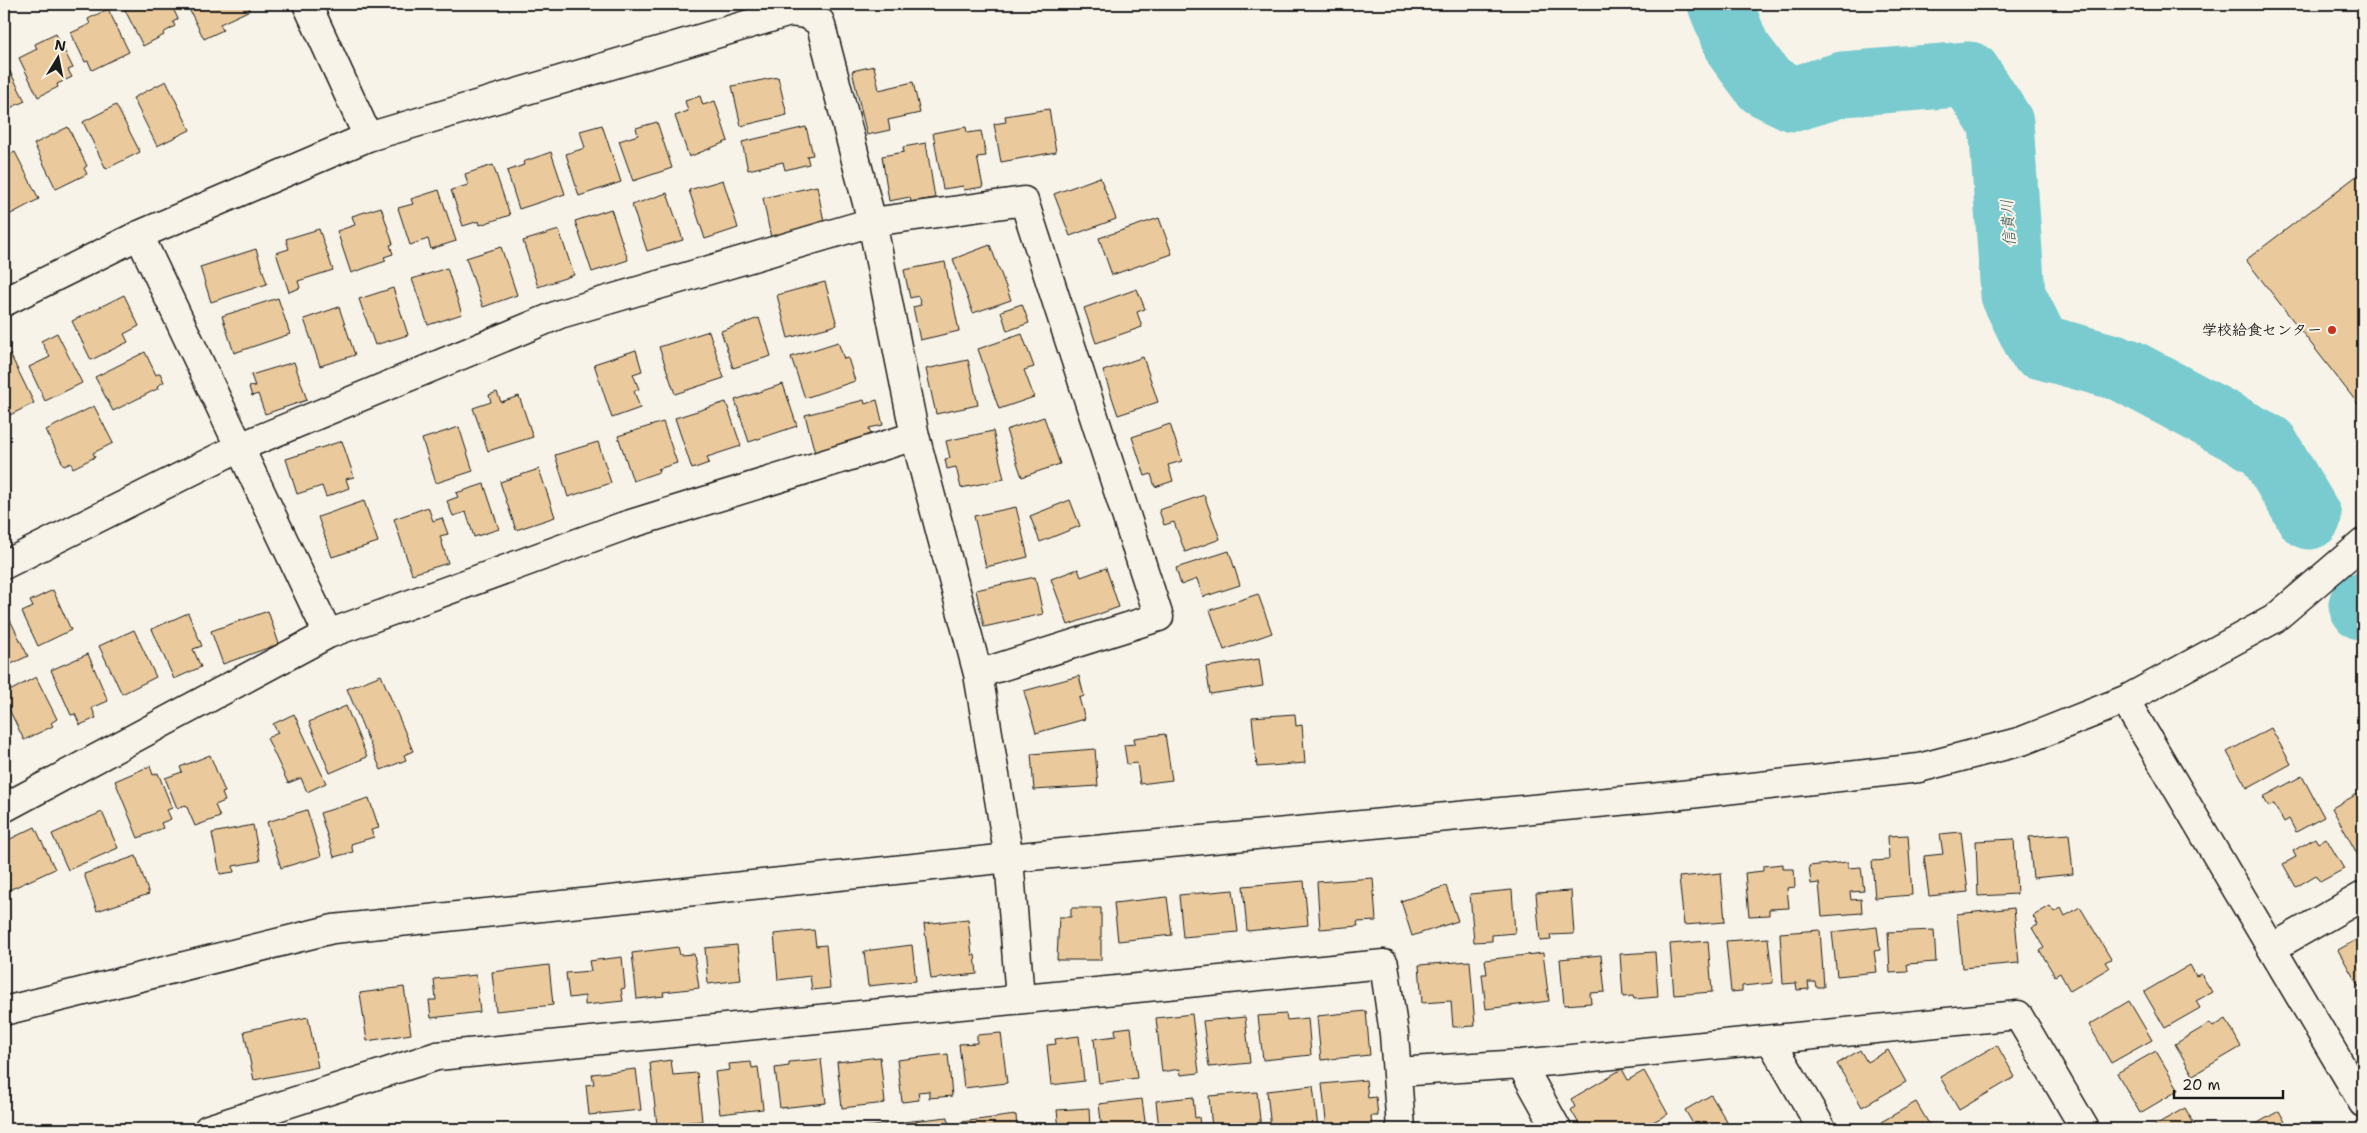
<svg xmlns="http://www.w3.org/2000/svg" width="2367" height="1133" viewBox="0 0 2367 1133" font-family="'Shantell Sans','Klee One',sans-serif">
  <style>
    .lines { fill: none; stroke-linecap: round; stroke-linejoin: round }
    .river { stroke: #79cbcf; stroke-width: 65 }
    .building { fill: #eaca9c; stroke: #1c1c1c }
    .minor-casing { stroke: #1c1c1c; stroke-width: 31 }
    .tertiary-casing { stroke: #1c1c1c; stroke-width: 31 }
    .minor { stroke: #f7f3e8; stroke-width: 28 }
    .tertiary { stroke: #f7f3e8; stroke-width: 28 }
    .poi-dot { fill: #c8321e; stroke: #f7f3e8; stroke-width: 2 }
    .labels { text-anchor: middle; dominant-baseline: central; stroke-width: 4; stroke-linejoin: round; paint-order: stroke }
    .poi-label { font-size: 15px; font-weight: bold; fill: #1c1c1c; stroke: #f7f3e8; text-anchor: end }
    .water-label { font-size: 16px; font-style: italic; fill: #3d595b; stroke: #f7f3e8 }
  </style>
  <rect width="100%" height="100%" fill="#f7f3e8"/>
  <filter id="ink" filterUnits="userSpaceOnUse"><feTurbulence type="fractalNoise" baseFrequency=".02" numOctaves="2"/><feDisplacementMap in="SourceGraphic" scale="10" xChannelSelector="R" yChannelSelector="G"/><feConvolveMatrix kernelMatrix="1 2 1 2 8 2 1 2 1" color-interpolation-filters="sRGB"/></filter>
  <g filter="url(#ink)">
    <g class="lines">
      <path class="river" d="M 1720,4 L 1738,49 L 1765,85 L 1794,99 L 1843,84 L 1969,74 L 2001,123 L 2013,295 L 2038,346 L 2125,370 L 2267,446 L 2309,517
        M 2361,605 L 2363,608"/>
    </g>
    <path class="building" d="M 131,4 L 171,4 L 178,19 L 173,22 L 175,26 L 163,33 L 164,35 L 143,46 L 124,8 Z
      M 190,4 L 247,4 L 250,10 L 220,24 L 223,30 L 204,39 L 187,5 Z
      M 108,9 L 129,52 L 92,70 L 88,61 L 85,62 L 71,33 L 90,24 L 88,19 Z
      M 56,34 L 73,68 L 68,70 L 72,77 L 57,84 L 58,87 L 38,97 L 19,58 L 37,49 L 35,44 Z
      M 4,60 L 25,101 L 4,111 Z
      M 874,66 L 879,90 L 913,82 L 920,113 L 888,120 L 890,130 L 867,135 L 852,71 Z
      M 778,77 L 787,115 L 741,126 L 732,86 Z
      M 166,81 L 190,130 L 157,146 L 133,98 Z
      M 700,96 L 703,105 L 715,101 L 728,141 L 689,157 L 675,116 L 688,111 L 685,101 Z
      M 116,105 L 140,152 L 106,169 L 83,122 Z
      M 1049,109 L 1056,152 L 1001,162 L 994,124 L 1006,122 L 1005,116 Z
      M 657,122 L 672,168 L 633,181 L 619,141 L 638,135 L 636,128 Z
      M 602,125 L 621,182 L 579,196 L 566,154 L 585,148 L 580,131 Z
      M 68,127 L 87,166 L 84,168 L 87,174 L 56,189 L 34,144 Z
      M 806,127 L 813,155 L 807,156 L 809,164 L 785,170 L 783,162 L 748,170 L 742,142 Z
      M 966,127 L 967,133 L 981,131 L 986,156 L 977,157 L 983,187 L 964,190 L 963,186 L 943,189 L 933,133 Z
      M 926,143 L 935,198 L 911,202 L 910,197 L 889,201 L 882,156 L 904,152 L 903,147 Z
      M 15,152 L 39,199 L 7,216 L 4,209 L 4,157 Z
      M 551,152 L 565,194 L 519,209 L 507,171 L 524,165 L 523,162 Z
      M 493,165 L 510,215 L 480,225 L 479,221 L 463,226 L 451,190 L 468,185 L 465,174 Z
      M 2363,171 L 2363,399 L 2358,404 L 2246,260 Z
      M 1100,177 L 1116,219 L 1070,236 L 1054,194 Z
      M 723,180 L 738,228 L 705,239 L 689,190 Z
      M 817,186 L 825,227 L 771,238 L 763,198 Z
      M 439,190 L 456,241 L 431,249 L 428,239 L 410,245 L 398,208 L 413,204 L 411,199 Z
      M 667,193 L 683,240 L 647,251 L 632,205 Z
      M 381,207 L 393,244 L 390,245 L 393,254 L 384,257 L 386,261 L 351,273 L 337,231 L 355,225 L 352,216 Z
      M 611,209 L 628,260 L 592,272 L 575,221 Z
      M 1159,218 L 1172,254 L 1112,275 L 1099,238 Z
      M 319,229 L 333,270 L 298,281 L 300,288 L 289,292 L 276,253 L 289,249 L 286,239 Z
      M 559,230 L 574,275 L 538,287 L 523,241 Z
      M 990,245 L 1011,300 L 973,313 L 953,259 Z
      M 501,247 L 517,295 L 483,307 L 466,258 Z
      M 256,249 L 267,284 L 211,302 L 200,267 Z
      M 945,262 L 959,331 L 920,340 L 913,307 L 921,305 L 918,296 L 910,298 L 904,270 Z
      M 447,268 L 462,314 L 428,325 L 412,279 Z
      M 825,282 L 837,325 L 788,338 L 777,295 Z
      M 393,288 L 408,335 L 375,345 L 359,299 Z
      M 1137,289 L 1145,309 L 1137,312 L 1142,327 L 1096,343 L 1084,308 Z
      M 124,295 L 139,326 L 124,334 L 128,342 L 91,360 L 72,321 Z
      M 278,298 L 290,334 L 234,353 L 222,316 Z
      M 1022,304 L 1029,323 L 1007,331 L 1001,311 Z
      M 339,307 L 355,355 L 320,366 L 304,319 Z
      M 759,318 L 771,356 L 733,368 L 721,331 Z
      M 709,331 L 724,378 L 675,394 L 659,347 Z
      M 57,333 L 82,383 L 45,401 L 29,367 L 50,357 L 41,341 Z
      M 1022,334 L 1034,367 L 1024,370 L 1034,397 L 999,409 L 978,349 Z
      M 838,342 L 844,359 L 848,358 L 855,381 L 805,398 L 791,357 Z
      M 636,350 L 642,371 L 633,374 L 639,389 L 634,391 L 640,408 L 612,418 L 594,364 Z
      M 145,352 L 156,375 L 160,373 L 164,382 L 157,386 L 159,388 L 113,411 L 95,377 Z
      M 10,354 L 34,403 L 4,418 L 4,357 Z
      M 1143,357 L 1158,402 L 1118,415 L 1103,371 Z
      M 968,360 L 978,405 L 936,414 L 926,369 Z
      M 294,362 L 307,400 L 265,414 L 258,394 L 252,396 L 249,387 L 255,386 L 251,375 Z
      M 783,384 L 797,426 L 749,442 L 735,400 Z
      M 497,392 L 501,402 L 519,396 L 533,437 L 488,451 L 473,408 L 491,402 L 489,395 Z
      M 864,400 L 865,404 L 877,400 L 883,425 L 869,428 L 872,438 L 815,453 L 805,415 Z
      M 726,402 L 741,446 L 707,457 L 709,463 L 692,469 L 675,418 Z
      M 94,406 L 113,443 L 93,453 L 95,457 L 73,468 L 71,463 L 64,466 L 46,430 Z
      M 1044,417 L 1060,464 L 1022,477 L 1006,430 Z
      M 663,422 L 677,463 L 658,469 L 659,472 L 633,481 L 618,436 Z
      M 1170,424 L 1182,461 L 1168,465 L 1173,481 L 1155,487 L 1151,474 L 1145,476 L 1132,437 Z
      M 459,427 L 473,471 L 436,483 L 422,439 Z
      M 993,431 L 1004,479 L 961,488 L 956,467 L 947,469 L 945,459 L 950,458 L 946,441 Z
      M 342,441 L 354,477 L 346,479 L 349,488 L 326,497 L 322,486 L 297,494 L 286,459 Z
      M 598,442 L 611,483 L 568,497 L 555,455 Z
      M 539,469 L 555,517 L 516,530 L 500,482 Z
      M 484,484 L 499,529 L 474,537 L 466,512 L 453,516 L 447,501 L 458,497 L 456,493 Z
      M 1204,495 L 1220,539 L 1185,552 L 1174,522 L 1164,525 L 1159,510 Z
      M 1070,500 L 1080,526 L 1040,542 L 1030,516 Z
      M 364,501 L 378,542 L 332,557 L 318,517 Z
      M 428,507 L 433,521 L 442,518 L 448,534 L 440,536 L 448,563 L 412,574 L 394,519 Z
      M 1016,507 L 1028,557 L 986,567 L 974,516 Z
      M 1229,551 L 1240,585 L 1203,597 L 1197,579 L 1181,585 L 1176,568 Z
      M 1106,568 L 1119,607 L 1068,625 L 1051,579 L 1078,569 L 1081,577 Z
      M 1035,577 L 1043,614 L 984,627 L 976,590 Z
      M 53,590 L 71,630 L 38,646 L 22,612 L 33,607 L 30,601 Z
      M 1258,594 L 1272,633 L 1224,650 L 1210,610 Z
      M 4,608 L 28,656 L 9,665 L 4,657 Z
      M 268,611 L 279,644 L 223,664 L 211,631 Z
      M 188,613 L 202,646 L 193,649 L 201,667 L 174,679 L 152,629 Z
      M 134,630 L 156,677 L 122,694 L 99,646 Z
      M 88,654 L 108,701 L 92,708 L 96,718 L 80,725 L 75,714 L 71,715 L 51,670 Z
      M 1259,659 L 1263,686 L 1210,694 L 1206,667 Z
      M 381,675 L 413,751 L 404,755 L 406,760 L 381,770 L 347,689 Z
      M 1079,676 L 1084,696 L 1079,698 L 1085,719 L 1036,733 L 1024,691 Z
      M 36,677 L 57,719 L 51,723 L 53,726 L 24,740 L 4,699 L 4,694 Z
      M 346,706 L 367,757 L 330,773 L 309,722 Z
      M 294,714 L 326,783 L 307,792 L 301,778 L 288,783 L 267,738 L 278,733 L 273,724 Z
      M 1295,714 L 1296,726 L 1302,725 L 1305,763 L 1257,767 L 1252,717 Z
      M 2271,728 L 2291,764 L 2247,788 L 2227,752 Z
      M 1165,734 L 1172,780 L 1140,784 L 1137,763 L 1127,764 L 1124,745 L 1135,744 L 1134,738 Z
      M 4,747 L 8,755 L 4,758 Z
      M 1095,749 L 1098,786 L 1034,790 L 1031,754 Z
      M 210,755 L 225,792 L 222,793 L 225,801 L 215,805 L 220,817 L 195,826 L 186,805 L 177,808 L 165,778 L 182,772 L 180,767 Z
      M 150,766 L 153,775 L 158,773 L 172,808 L 167,810 L 171,819 L 161,823 L 163,828 L 138,838 L 115,781 Z
      M 2302,776 L 2324,817 L 2296,832 L 2289,819 L 2284,822 L 2274,804 L 2269,807 L 2263,797 Z
      M 2363,791 L 2363,857 L 2360,859 L 2332,808 Z
      M 369,798 L 379,828 L 371,830 L 374,837 L 351,844 L 353,852 L 334,857 L 320,813 Z
      M 307,810 L 321,856 L 281,868 L 267,822 Z
      M 102,812 L 118,848 L 68,870 L 52,834 Z
      M 253,825 L 260,861 L 233,866 L 234,872 L 220,874 L 212,833 Z
      M 35,827 L 55,869 L 9,890 L 4,879 L 4,842 Z
      M 1961,832 L 1968,892 L 1929,896 L 1924,856 L 1943,854 L 1940,834 Z
      M 2069,834 L 2073,874 L 2033,878 L 2029,837 Z
      M 1908,835 L 1912,895 L 1875,898 L 1872,861 L 1889,860 L 1888,836 Z
      M 2315,838 L 2318,843 L 2326,838 L 2344,869 L 2320,882 L 2316,875 L 2296,887 L 2283,864 L 2296,857 L 2293,851 Z
      M 2014,839 L 2017,894 L 1978,896 L 1976,841 Z
      M 136,856 L 149,894 L 97,911 L 84,874 Z
      M 1848,862 L 1848,868 L 1861,867 L 1864,891 L 1850,892 L 1851,900 L 1861,899 L 1862,913 L 1822,916 L 1819,883 L 1811,884 L 1809,866 Z
      M 1783,864 L 1783,869 L 1794,869 L 1795,887 L 1787,888 L 1789,908 L 1769,909 L 1769,915 L 1749,916 L 1745,873 L 1763,871 L 1763,866 Z
      M 1721,873 L 1725,922 L 1684,925 L 1679,877 Z
      M 1373,878 L 1376,921 L 1357,922 L 1358,926 L 1320,929 L 1317,882 Z
      M 1304,881 L 1308,925 L 1247,931 L 1243,886 Z
      M 1446,886 L 1458,921 L 1412,936 L 1401,901 Z
      M 1233,890 L 1238,932 L 1183,937 L 1179,895 Z
      M 1512,890 L 1515,933 L 1492,935 L 1492,941 L 1474,942 L 1470,894 Z
      M 1571,891 L 1574,934 L 1550,935 L 1551,940 L 1540,941 L 1536,893 Z
      M 1167,897 L 1172,935 L 1118,941 L 1114,903 Z
      M 2050,906 L 2054,912 L 2061,908 L 2065,916 L 2080,907 L 2111,959 L 2105,962 L 2109,968 L 2070,991 L 2060,973 L 2055,976 L 2040,951 L 2044,948 L 2032,928 L 2038,925 L 2033,916 Z
      M 1071,908 L 1101,908 L 1101,960 L 1057,960 L 1059,917 L 1071,917 Z
      M 2014,908 L 2019,963 L 1962,968 L 1957,914 Z
      M 968,919 L 972,955 L 975,955 L 977,974 L 931,979 L 924,924 Z
      M 1877,927 L 1880,950 L 1874,951 L 1877,972 L 1837,976 L 1832,932 Z
      M 814,930 L 816,946 L 826,945 L 830,988 L 812,990 L 810,976 L 778,980 L 774,934 Z
      M 1820,930 L 1824,987 L 1816,987 L 1815,982 L 1808,982 L 1809,989 L 1797,990 L 1796,983 L 1783,984 L 1780,933 Z
      M 1934,930 L 1936,962 L 1907,964 L 1908,972 L 1890,973 L 1888,932 Z
      M 2363,936 L 2363,994 L 2338,950 Z
      M 1768,938 L 1773,983 L 1742,986 L 1742,991 L 1731,992 L 1726,941 Z
      M 1708,941 L 1712,992 L 1674,995 L 1670,944 Z
      M 737,945 L 741,980 L 708,984 L 705,948 Z
      M 912,945 L 916,981 L 868,986 L 864,951 Z
      M 678,947 L 680,955 L 694,954 L 699,988 L 663,992 L 664,996 L 637,999 L 632,953 Z
      M 1655,952 L 1658,997 L 1634,999 L 1633,996 L 1623,997 L 1620,954 Z
      M 1543,953 L 1549,1001 L 1486,1009 L 1482,974 L 1487,974 L 1485,960 Z
      M 1601,955 L 1605,992 L 1590,993 L 1591,1003 L 1564,1005 L 1560,959 Z
      M 622,957 L 625,988 L 621,989 L 623,1001 L 585,1005 L 585,996 L 569,998 L 566,973 L 591,971 L 589,961 Z
      M 1470,961 L 1475,1026 L 1453,1027 L 1451,1001 L 1422,1003 L 1419,965 Z
      M 549,965 L 553,1005 L 496,1011 L 492,972 Z
      M 2190,965 L 2196,976 L 2201,974 L 2212,992 L 2196,1001 L 2200,1008 L 2165,1028 L 2144,992 Z
      M 476,975 L 480,1012 L 431,1018 L 429,1000 L 436,1000 L 434,979 Z
      M 404,987 L 411,1034 L 367,1041 L 360,993 Z
      M 2129,1001 L 2152,1040 L 2111,1063 L 2089,1025 Z
      M 1366,1011 L 1370,1055 L 1321,1060 L 1317,1016 Z
      M 1192,1014 L 1199,1073 L 1181,1075 L 1180,1069 L 1162,1072 L 1156,1018 Z
      M 1286,1014 L 1287,1020 L 1308,1018 L 1311,1055 L 1263,1060 L 1258,1016 Z
      M 308,1017 L 318,1067 L 254,1080 L 244,1031 Z
      M 1245,1017 L 1250,1063 L 1209,1067 L 1203,1021 Z
      M 2226,1019 L 2241,1047 L 2193,1075 L 2175,1044 L 2210,1023 L 2213,1027 Z
      M 1131,1027 L 1137,1078 L 1099,1083 L 1094,1039 L 1116,1036 L 1115,1029 Z
      M 1001,1033 L 1007,1083 L 964,1088 L 959,1044 L 977,1043 L 977,1035 Z
      M 1079,1036 L 1084,1081 L 1051,1085 L 1047,1045 L 1056,1044 L 1055,1039 Z
      M 1997,1045 L 2015,1077 L 1959,1110 L 1940,1077 Z
      M 1860,1050 L 1867,1062 L 1888,1050 L 1906,1082 L 1862,1107 L 1837,1064 Z
      M 2156,1051 L 2179,1090 L 2140,1113 L 2117,1073 Z
      M 948,1054 L 952,1096 L 929,1098 L 929,1091 L 918,1092 L 919,1100 L 902,1102 L 897,1060 Z
      M 880,1057 L 885,1103 L 842,1108 L 837,1062 Z
      M 821,1059 L 826,1103 L 780,1108 L 775,1068 L 789,1066 L 789,1062 Z
      M 671,1060 L 673,1075 L 697,1073 L 702,1121 L 657,1125 L 650,1063 Z
      M 751,1062 L 752,1068 L 758,1067 L 763,1109 L 720,1114 L 715,1072 L 730,1070 L 729,1064 Z
      M 636,1069 L 641,1110 L 589,1115 L 586,1085 L 594,1084 L 592,1074 Z
      M 1622,1069 L 1628,1080 L 1644,1071 L 1668,1114 L 1640,1129 L 1582,1129 L 1571,1110 L 1575,1107 L 1571,1099 Z
      M 1366,1080 L 1368,1098 L 1376,1097 L 1378,1116 L 1371,1116 L 1372,1129 L 1327,1129 L 1322,1084 Z
      M 1313,1086 L 1318,1128 L 1271,1129 L 1267,1091 Z
      M 1257,1092 L 1261,1129 L 1212,1129 L 1209,1096 Z
      M 1711,1095 L 1727,1122 L 1715,1129 L 1696,1129 L 1685,1110 Z
      M 1193,1097 L 1195,1118 L 1199,1117 L 1200,1129 L 1159,1129 L 1156,1101 Z
      M 1142,1099 L 1146,1129 L 1102,1129 L 1099,1104 Z
      M 1916,1102 L 1932,1129 L 1885,1129 L 1881,1122 Z
      M 1089,1108 L 1090,1129 L 1059,1129 L 1057,1110 Z
      M 2185,1108 L 2197,1129 L 2148,1129 Z
      M 2279,1111 L 2289,1129 L 2247,1129 Z
      M 1016,1115 L 1017,1129 L 962,1129 L 961,1122 Z
      M 948,1117 L 949,1129 L 904,1129 L 903,1122 Z
      M 1670,1124 L 1673,1129 L 1661,1129 Z
      M 886,1125 L 886,1129 L 848,1129 Z"/>
    <g class="lines">
      <g class="minor-casing">
        <path id="minor" d="M 307,4 L 368,137
          M 139,235 L 328,634
          M 4,302 L 139,235 L 368,137 L 790,12 L 806,14 L 820,22 L 872,222 L 915,436 L 978,674 L 1009,858 L 1020,999
          M 4,565 L 240,447 L 560,314 L 872,222 L 1024,201 L 1159,617 L 978,674
          M 4,808 L 328,634 L 624,526 L 915,436
          M 2272,948 L 2363,896
          M 1771,1041 L 1822,1129
          M 1521,1064 L 1557,1129
          M 1397,1072 L 1521,1064 L 2018,1015 L 2085,1129
          M 208,1129 L 437,1056 L 1384,964 L 1394,1034 L 1401,1129"/>
      </g>
      <g class="tertiary-casing">
        <path id="tertiary" d="M 2125,700 L 2274,619 L 2363,543
          M 4,1011 L 333,929 L 1009,858 L 1672,796 L 1919,768 L 2022,741 L 2125,700 L 2363,1103"/>
      </g>
      <use href="#minor" class="minor"/>
      <use href="#tertiary" class="tertiary"/>
    </g>
  </g>
  <circle class="poi-dot" cx="2332" cy="330" r="5"/>
  <g class="labels">
    <g class="poi-label">
      <text x="2322" y="330">学校給食センター</text>
    </g>
    <g class="water-label">
      <text transform="translate(2008 223) rotate(-94)">信貴川</text>
    </g>
  </g>
  <rect width="2367" height="1133" fill="none" stroke="#f7f3e8" stroke-width="20"/>
  <rect x="10" y="10" width="2347" height="1113" fill="none" stroke="#1c1c1c" stroke-width="2" filter="url(#ink)"/>
  <g transform="translate(58 58) rotate(10)" stroke="#f7f3e8" stroke-width="4" paint-order="stroke">
  <path d="M0-4L9 19L0 12L-9 19Z" fill="#1c1c1c"/>
  <text y="-8" font-size="14" font-weight="bold" text-anchor="middle" fill="#1c1c1c">N</text>
  </g>
  <path d="M2174 1090v8h109v-8" fill="none" stroke="#1c1c1c" stroke-width="2.5"/>
  <text x="2182" y="1090" font-size="15" fill="#1c1c1c" stroke="#f7f3e8" stroke-width="4" paint-order="stroke">20 m</text>
</svg>
